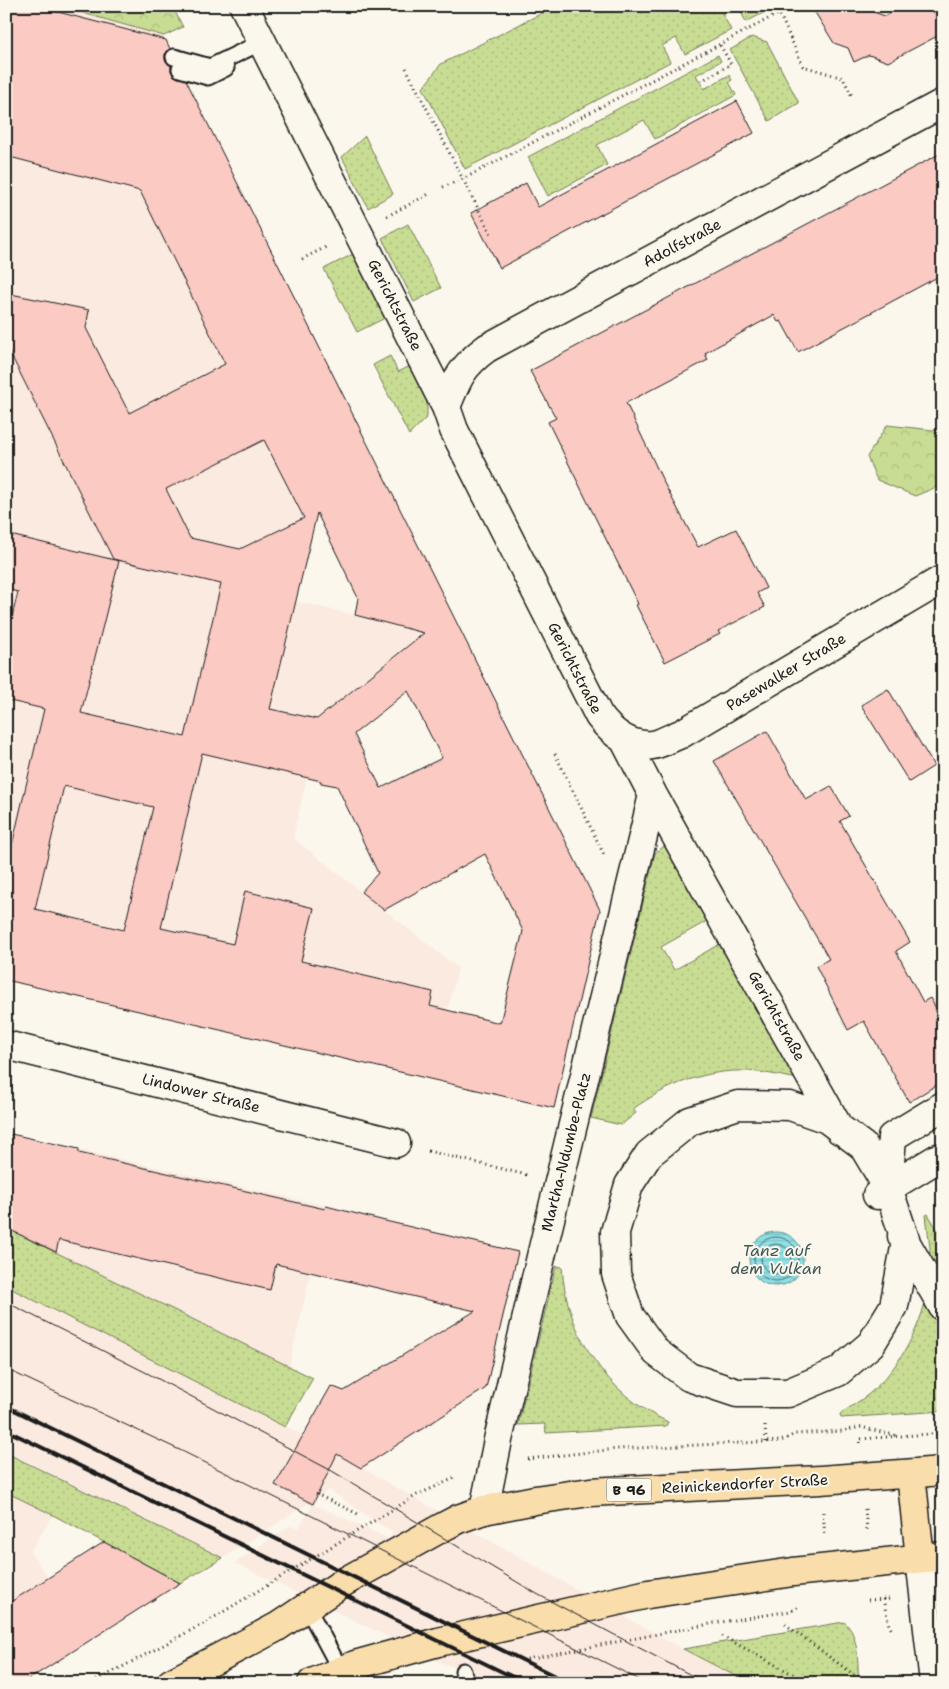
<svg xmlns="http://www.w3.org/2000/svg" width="949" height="1689" viewBox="0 0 949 1689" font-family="'Shantell Sans',sans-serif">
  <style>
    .built { fill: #fbeae0 }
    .grass { fill: url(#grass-dots); stroke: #727c58 }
    .forest { fill: url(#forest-crowns); stroke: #727c58 }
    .water { fill: url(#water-rules); stroke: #619295 }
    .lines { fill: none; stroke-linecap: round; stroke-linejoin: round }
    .shore { stroke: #4a6b6d; stroke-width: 1 }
    .building { fill: #facac3; stroke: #1c1c1c; fill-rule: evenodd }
    .lane-casing { stroke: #1c1c1c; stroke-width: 19 }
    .street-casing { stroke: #1c1c1c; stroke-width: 31 }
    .primary-casing { stroke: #1c1c1c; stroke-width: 31 }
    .path { stroke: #1c1c1c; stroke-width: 3; stroke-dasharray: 1 4; stroke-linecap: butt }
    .lane { stroke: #fbf7ec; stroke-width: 15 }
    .street { stroke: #fbf7ec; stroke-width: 28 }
    .primary { stroke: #f9ddab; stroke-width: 28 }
    .tram { stroke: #1c1c1c; stroke-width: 1 }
    .rail { stroke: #1c1c1c; stroke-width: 4 }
    .labels { text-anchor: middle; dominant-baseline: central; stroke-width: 4; stroke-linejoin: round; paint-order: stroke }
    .shield { fill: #fbf7ec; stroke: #5f5e5a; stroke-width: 1 }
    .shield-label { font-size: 14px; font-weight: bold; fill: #1c1c1c }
    .street-label { font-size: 15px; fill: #1c1c1c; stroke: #fbf7ec }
    .water-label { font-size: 16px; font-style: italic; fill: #3e5759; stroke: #fbf7ec }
  </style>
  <defs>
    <pattern id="grass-dots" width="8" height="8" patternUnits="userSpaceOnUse" patternTransform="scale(1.25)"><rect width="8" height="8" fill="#c8dd93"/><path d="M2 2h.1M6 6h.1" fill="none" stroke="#abbd7e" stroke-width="1.8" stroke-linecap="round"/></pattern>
    <pattern id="forest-crowns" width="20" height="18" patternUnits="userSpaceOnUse" patternTransform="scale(1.25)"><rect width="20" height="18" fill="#c8dd93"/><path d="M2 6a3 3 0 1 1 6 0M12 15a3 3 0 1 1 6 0" fill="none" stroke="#abbd7e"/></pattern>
    <pattern id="water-rules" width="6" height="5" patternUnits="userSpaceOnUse" patternTransform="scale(1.25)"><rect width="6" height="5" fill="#8fe1e6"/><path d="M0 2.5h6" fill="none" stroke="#7bc0c5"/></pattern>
  </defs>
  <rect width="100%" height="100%" fill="#fbf7ec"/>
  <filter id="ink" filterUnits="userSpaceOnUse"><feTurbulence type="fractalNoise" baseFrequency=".02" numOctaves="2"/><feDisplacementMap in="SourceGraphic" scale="10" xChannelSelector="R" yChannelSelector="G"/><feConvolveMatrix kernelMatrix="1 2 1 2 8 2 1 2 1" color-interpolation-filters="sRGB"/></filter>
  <g filter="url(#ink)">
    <path class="built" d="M 6,6 L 58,6 L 164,36 L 384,478 L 240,549 L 268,595 L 355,615 L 424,633 L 317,719 L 307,777 L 293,838 L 458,968 L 431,1079 L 6,980 Z
      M 6,1133 L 326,1206 L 289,1367 L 6,1228 Z
      M 6,1286 L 303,1435 L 682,1649 L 749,1683 L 486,1683 L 463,1671 L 436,1660 L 235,1563 L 290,1526 L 299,1528 L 313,1504 L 389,1539 L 393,1533 L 329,1490 L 223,1558 L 6,1452 Z
      M 6,1492 L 53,1515 L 30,1552 L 49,1578 L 13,1601 L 10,1597 L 6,1600 Z"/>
    <path class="grass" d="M 556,6 L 734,6 L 722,13 L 731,30 L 685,54 L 676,38 L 662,46 L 670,62 L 465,169 L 423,88 L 441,64 Z
      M 738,6 L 764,6 L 767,11 L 746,22 Z
      M 752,37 L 767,42 L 799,103 L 769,121 L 730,50 Z
      M 718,55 L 721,61 L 696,75 L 704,89 L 729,75 L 732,80 L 729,82 L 736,95 L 655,139 L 644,120 L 597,145 L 607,165 L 548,196 L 528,157 Z
      M 365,136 L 393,194 L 368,208 L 342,157 Z
      M 408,224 L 441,288 L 414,302 L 382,238 Z
      M 353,254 L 385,318 L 357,332 L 324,269 Z
      M 390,356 L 398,372 L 410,366 L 427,401 L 427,417 L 409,435 L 373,365 Z
      M 666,845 L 707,921 L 661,947 L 674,970 L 720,944 L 798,1079 C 781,1076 765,1072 748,1071 C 707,1069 666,1085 633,1109 L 636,1113 L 621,1125 L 591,1118 L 655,853 Z
      M 928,1214 L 943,1239 L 943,1291 L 928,1266 L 930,1248 L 926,1215 Z
      M 6,1228 L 313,1378 L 285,1427 L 6,1286 Z
      M 556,1266 L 562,1267 C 566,1333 607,1395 668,1422 L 666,1426 L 546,1433 L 545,1424 L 518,1425 Z
      M 926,1299 L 943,1328 L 943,1411 L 841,1418 L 840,1414 C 850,1407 860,1401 869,1394 C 897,1370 917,1335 926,1299 Z
      M 6,1453 L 223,1558 L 180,1583 L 53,1515 L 6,1492 Z
      M 844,1622 C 860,1635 857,1663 859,1683 L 749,1683 L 683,1649 Z"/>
    <path class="forest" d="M 58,6 L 172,6 L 183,27 L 164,36 Z
      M 887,425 L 942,431 L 943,481 L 939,486 L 915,496 L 877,480 L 867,457 Z"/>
    <path class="water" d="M749 1259a27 27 0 1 1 54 0a27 27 0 1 1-54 0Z"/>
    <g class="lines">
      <path class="shore" d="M754 1259a22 22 0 1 1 44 0a22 22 0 1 1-44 0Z
        M761 1259a15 15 0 1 1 30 0a15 15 0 1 1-30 0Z"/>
    </g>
    <path class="building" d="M 6,6 L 35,6 L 166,40 L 170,49 L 165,54 L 165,60 L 171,66 L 171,71 L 174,76 L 186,80 L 600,910 L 554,1108 L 6,980 L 6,871 L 44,709 L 6,700 L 6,641 L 18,592 L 6,589 L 6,534 L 119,561 L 81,713 L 185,737 L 221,584 L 113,559 L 6,345 L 6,293 L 89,310 L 86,328 L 129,413 L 225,364 L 140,191 L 6,156 ZM 264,440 L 304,518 L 240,549 L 190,538 L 166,489 ZM 317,513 L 358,598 L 355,615 L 424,633 L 317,719 L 270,709 ZM 408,691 L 442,758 L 381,788 L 354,734 ZM 202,753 L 321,781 L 321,783 L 337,786 L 378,873 L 361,892 L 384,910 L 485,854 L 523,931 L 500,1023 L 430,1006 L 433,992 L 301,961 L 314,908 L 245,891 L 233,944 L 161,928 ZM 64,786 L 153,807 L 124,930 L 35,909 Z
      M 811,6 L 829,6 L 839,9 L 845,6 L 857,6 L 885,16 L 903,6 L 943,6 L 943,33 L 888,62 L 869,55 L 854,62 L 848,48 L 834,43 Z
      M 737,101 L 754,133 L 500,268 L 471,213 L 526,183 L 538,207 Z
      M 943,152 L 943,274 L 798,352 L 781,321 L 778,322 L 774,315 L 705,353 L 708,360 L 626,403 L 665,485 L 698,547 L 736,529 L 766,588 L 757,593 L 765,607 L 718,631 L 720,634 L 665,662 L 636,605 L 638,604 L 548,422 L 556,418 L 530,371 Z
      M 888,689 L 934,766 L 909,782 L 861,705 Z
      M 767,731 L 806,800 L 831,786 L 849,816 L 840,821 L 910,942 L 896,951 L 923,1002 L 930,998 L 943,1020 L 943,1081 L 909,1102 L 864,1021 L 848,1030 L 816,966 L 829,959 L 714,761 Z
      M 11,1134 L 79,1149 L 79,1153 L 325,1209 L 326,1206 L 381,1220 L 518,1252 L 486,1388 L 361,1468 L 337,1454 L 313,1504 L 275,1485 L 331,1386 L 344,1391 L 475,1311 L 276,1264 L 270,1290 L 59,1240 L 56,1252 L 6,1228 L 6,1152 Z
      M 104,1542 L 180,1583 L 23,1683 L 6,1683 L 6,1605 Z"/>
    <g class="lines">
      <g class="lane-casing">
        <path id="lane" d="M 174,57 L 210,67 L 262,42
          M 180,69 L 208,77 L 226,68
          M 307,1607 L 341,1671
          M 463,1671 L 466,1683"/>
      </g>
      <g class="street-casing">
        <path id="street" d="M 244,6 L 446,407 L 454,430 L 599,716 C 612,733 629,747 652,745 C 661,744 672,737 681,734 L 943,579
          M 446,407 C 457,379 462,366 487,348 L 943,103
          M 624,739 L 653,795 L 840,1130
          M 6,1045 L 396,1143
          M 888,1188 L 863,1146 L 827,1119 L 790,1106 L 738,1105 L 690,1121 L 649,1154 L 629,1185 L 615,1232 L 616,1274 L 630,1316 L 656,1352 L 689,1377 L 737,1393 L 788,1393 L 838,1372 L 871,1344 L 894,1306 L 906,1242 L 888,1188 L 892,1137 L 943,1106
          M 877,1195 L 938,1158
          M 902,1236 L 943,1307
          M 484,1510 L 498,1440 L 544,1244 L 653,795
          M 920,1558 L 934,1683"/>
      </g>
      <g class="primary-casing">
        <path id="primary" d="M 911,1474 L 920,1558
          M 171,1683 L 277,1627 L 344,1582 L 441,1528 L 458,1519 L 484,1510 L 535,1500 L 590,1492 L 820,1480 L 943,1471
          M 312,1683 L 355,1665 L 438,1642 L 648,1594 L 793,1572 L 943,1556"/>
      </g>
      <path class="path" d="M 776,6 L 803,66 L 843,78 L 852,96
        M 406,68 L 491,234
        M 701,81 L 731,64 L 720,45
        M 443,187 L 463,179 L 793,6
        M 387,216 L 431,193
        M 302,259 L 328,246
        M 555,754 L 604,855
        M 428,1151 L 527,1175
        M 765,1426 L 766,1442
        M 860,1443 L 860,1439 L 943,1433
        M 528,1459 L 617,1449 L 781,1441 L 795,1434 L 843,1431 L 861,1427 L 897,1436
        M 316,1494 L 358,1514
        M 865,1509 L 867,1530
        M 823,1512 L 825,1536
        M 883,1599 L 889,1625 L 893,1632
        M 868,1600 L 891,1599
        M 785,1624 L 865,1683
        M 722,1636 L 809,1683
        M 522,1660 L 715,1623 L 791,1611 L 799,1606
        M 92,1683 L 203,1624 L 417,1495 L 457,1477"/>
      <use href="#lane" class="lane"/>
      <use href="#street" class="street"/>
      <use href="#primary" class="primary"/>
      <path class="tram" d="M 6,1302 L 147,1373 L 332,1471 L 537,1594 L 706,1683
        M 6,1369 L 184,1452 L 646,1683"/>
      <path class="rail" d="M 6,1406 L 569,1683
        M 6,1430 L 525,1683"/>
    </g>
  </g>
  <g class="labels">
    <rect class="shield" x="606.5" y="1478.5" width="45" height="23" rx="4"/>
    <g class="shield-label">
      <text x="629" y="1490">B 96</text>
    </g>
    <g class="street-label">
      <text transform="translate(682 243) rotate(-28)">Adolfstraße</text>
      <text transform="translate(395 305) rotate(63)">Gerichtstraße</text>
      <text transform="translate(575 668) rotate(63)">Gerichtstraße</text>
      <text transform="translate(786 672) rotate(-31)">Pasewalker Straße</text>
      <text transform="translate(777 1016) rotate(61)">Gerichtstraße</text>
      <text transform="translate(201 1093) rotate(14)">Lindower Straße</text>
      <text transform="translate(566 1152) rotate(-76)">Martha-Ndumbe-Platz</text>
      <text transform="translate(745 1484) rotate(-3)">Reinickendorfer Straße</text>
    </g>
    <g class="water-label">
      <text x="776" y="1250">Tanz auf<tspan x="776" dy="18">dem Vulkan</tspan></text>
    </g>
  </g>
  <rect width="949" height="1689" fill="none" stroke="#fbf7ec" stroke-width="25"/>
  <rect x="12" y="12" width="924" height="1664" fill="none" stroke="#1c1c1c" stroke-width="2" filter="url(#ink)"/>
</svg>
